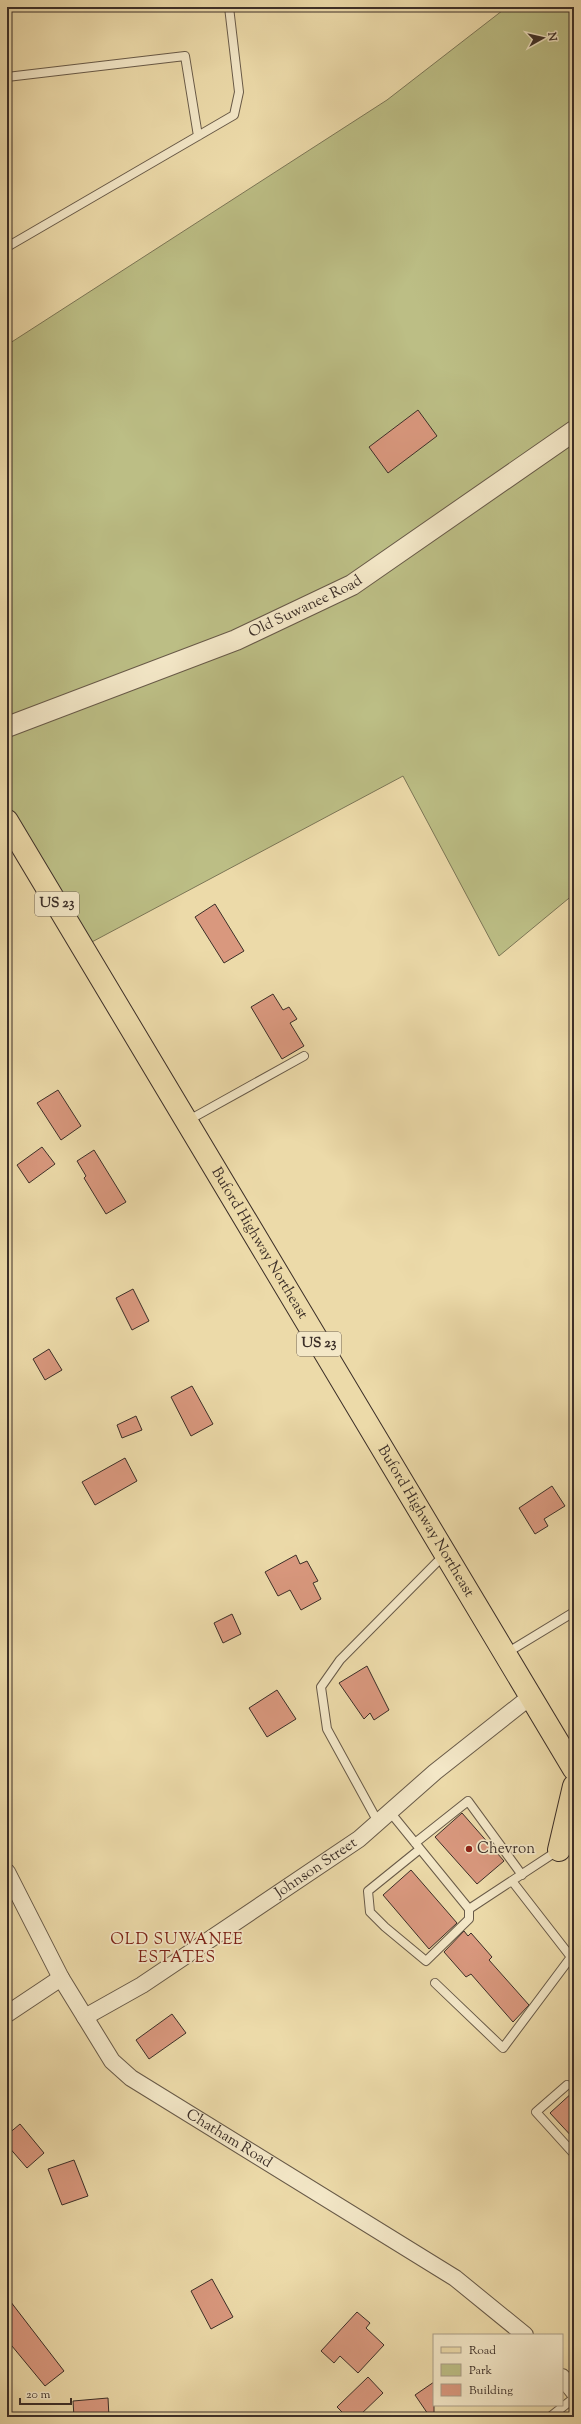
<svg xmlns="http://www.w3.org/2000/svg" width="581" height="2424" viewBox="0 0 581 2424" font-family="'Sorts Mill Goudy',serif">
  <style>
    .green { fill: #bcbe85; stroke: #7c7656 }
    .building { fill: #d9987e; stroke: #3c2f28 }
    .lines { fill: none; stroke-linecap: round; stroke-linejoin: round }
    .service-casing { stroke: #685a48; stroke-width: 10 }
    .minor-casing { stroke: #685a48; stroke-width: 18 }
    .tertiary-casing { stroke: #685a48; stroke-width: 22 }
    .primary-casing { stroke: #3c2f28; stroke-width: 24 }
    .service { stroke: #f3e7c7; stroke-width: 8 }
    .minor { stroke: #f3e7c7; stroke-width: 16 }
    .tertiary { stroke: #f3e7c7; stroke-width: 20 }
    .primary { stroke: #ecdaa9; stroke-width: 22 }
    .poi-dot { fill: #8f2418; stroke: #f3e7c7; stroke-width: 1.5 }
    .labels { text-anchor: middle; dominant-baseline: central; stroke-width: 3.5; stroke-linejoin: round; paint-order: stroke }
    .shield { fill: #f3e7c7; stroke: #736658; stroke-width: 1 }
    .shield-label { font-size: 14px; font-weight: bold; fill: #3c2f28 }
    .street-label { font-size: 15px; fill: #3c2f28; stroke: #f3e7c7 }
    .poi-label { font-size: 15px; fill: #3c2f28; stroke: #f3e7c7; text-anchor: start }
    .neighbourhood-label { font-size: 16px; letter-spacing: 1px; fill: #7a1f14; stroke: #f3e7c7 }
  </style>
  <rect width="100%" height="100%" fill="#ecdaa9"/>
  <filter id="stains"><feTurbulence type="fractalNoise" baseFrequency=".005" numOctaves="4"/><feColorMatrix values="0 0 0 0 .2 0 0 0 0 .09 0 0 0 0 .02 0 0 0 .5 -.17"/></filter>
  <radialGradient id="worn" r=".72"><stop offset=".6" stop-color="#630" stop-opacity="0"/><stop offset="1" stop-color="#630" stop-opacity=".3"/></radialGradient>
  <path class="green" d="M 507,7 L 574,7 L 574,894 L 499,956 L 403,776 L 90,943 L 7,804 L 7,345 L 387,100 Z"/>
  <path class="building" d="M 418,410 L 437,436 L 388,473 L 369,447 Z
    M 215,904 L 244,951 L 224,963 L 195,917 Z
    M 273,994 L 283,1010 L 289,1007 L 297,1019 L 290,1023 L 304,1046 L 282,1059 L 251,1007 Z
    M 58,1090 L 81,1126 L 61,1140 L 37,1103 Z
    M 42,1147 L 55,1164 L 29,1183 L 17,1165 Z
    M 94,1150 L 126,1202 L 106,1214 L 84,1178 L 86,1176 L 77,1161 Z
    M 133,1289 L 149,1321 L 132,1330 L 116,1298 Z
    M 49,1349 L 62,1370 L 45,1380 L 33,1359 Z
    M 192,1386 L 213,1424 L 191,1436 L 171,1397 Z
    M 136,1416 L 142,1430 L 122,1438 L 117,1425 Z
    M 125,1458 L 137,1481 L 95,1505 L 82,1482 Z
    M 552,1486 L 565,1506 L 544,1519 L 548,1526 L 535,1534 L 519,1508 Z
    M 296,1555 L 300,1564 L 307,1561 L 318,1581 L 313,1583 L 321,1599 L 301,1610 L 290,1590 L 278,1596 L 265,1572 Z
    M 232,1614 L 241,1634 L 223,1643 L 214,1623 Z
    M 367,1666 L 389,1710 L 374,1720 L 370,1713 L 364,1719 L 339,1683 Z
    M 277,1690 L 296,1719 L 267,1737 L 249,1708 Z
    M 462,1813 L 504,1861 L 477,1884 L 435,1837 Z
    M 411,1870 L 457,1923 L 429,1949 L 383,1895 Z
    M 464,1931 L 468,1936 L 471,1933 L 492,1957 L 489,1960 L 529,2005 L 513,2022 L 471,1974 L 466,1977 L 444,1952 Z
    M 172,2014 L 186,2033 L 149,2059 L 136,2040 Z
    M 574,2091 L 574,2139 L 550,2113 Z
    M 20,2124 L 44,2153 L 27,2168 L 7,2145 L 7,2135 Z
    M 74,2160 L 88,2196 L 62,2205 L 48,2169 Z
    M 212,2279 L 233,2317 L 211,2329 L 191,2291 Z
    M 7,2297 L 64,2371 L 45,2386 L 7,2340 Z
    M 357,2312 L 370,2323 L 366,2328 L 384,2345 L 358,2373 L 340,2356 L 334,2363 L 321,2351 Z
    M 368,2377 L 383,2393 L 358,2417 L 347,2417 L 337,2407 Z
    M 434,2382 L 434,2417 L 430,2417 L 415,2395 Z
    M 108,2398 L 109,2417 L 74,2417 L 73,2401 Z"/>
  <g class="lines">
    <g class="service-casing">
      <path id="service" d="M 7,77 L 185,56 L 198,136
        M 7,247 L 234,115 L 239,92 L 229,7
        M 187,1121 L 304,1056
        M 505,1654 L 574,1612
        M 390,1812 L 469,1909 L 574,1840
        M 378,1822 L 327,1729 L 321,1687 L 340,1660 L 444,1555
        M 415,1843 L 468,1801 L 522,1875
        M 420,1849 L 368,1891 L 370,1912 L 385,1927 L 426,1961 L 469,1919 L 469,1909
        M 435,1983 L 503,2048 L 571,1957 L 512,1881
        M 567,2085 L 536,2112 L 574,2154
        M 550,2417 L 574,2398"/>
    </g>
    <g class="minor-casing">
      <g id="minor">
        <path id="s1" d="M 7,1872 L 61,1978 L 112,2061 L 131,2078 L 455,2278 L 525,2335"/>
        <path d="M 7,2014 L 61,1978"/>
        <path id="s2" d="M 85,2017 L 142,1985 L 359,1839 L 435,1772 L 530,1697"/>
        <path d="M 562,2377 L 574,2392"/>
      </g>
    </g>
    <g class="tertiary-casing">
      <g id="tertiary">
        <path id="s3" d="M 7,727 L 236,640 L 352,585 L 574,431"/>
      </g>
    </g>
    <g class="primary-casing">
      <g id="primary">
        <path id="s4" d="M 7,821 L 574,1769"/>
        <path d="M 559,1850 L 574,1786"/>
      </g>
    </g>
    <use href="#service" class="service"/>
    <use href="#minor" class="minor"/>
    <use href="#tertiary" class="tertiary"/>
    <use href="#primary" class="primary"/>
  </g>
  <circle class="poi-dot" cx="469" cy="1849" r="4"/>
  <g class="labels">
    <g class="shield">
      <rect x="35" y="892" width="44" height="24" rx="3"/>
      <rect x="297" y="1332" width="44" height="24" rx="3"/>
    </g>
    <g class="shield-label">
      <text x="57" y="904">US 23</text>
      <text x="319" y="1344">US 23</text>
    </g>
    <g class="street-label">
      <text stroke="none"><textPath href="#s3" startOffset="322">Old Suwanee Road</textPath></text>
      <text stroke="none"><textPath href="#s4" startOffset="492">Buford Highway Northeast</textPath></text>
      <text stroke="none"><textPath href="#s4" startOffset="816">Buford Highway Northeast</textPath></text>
      <text stroke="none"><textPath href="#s2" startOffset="275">Johnson Street</textPath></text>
      <text stroke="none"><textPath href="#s1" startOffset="357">Chatham Road</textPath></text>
    </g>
    <g class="poi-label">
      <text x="477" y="1849">Chevron</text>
    </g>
    <g class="neighbourhood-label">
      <text x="177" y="1940">OLD SUWANEE<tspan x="177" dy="18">ESTATES</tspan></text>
    </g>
  </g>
  <rect width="581" height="2424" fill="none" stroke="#ecdaa9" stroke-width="24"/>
  <rect x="8" y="8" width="565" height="2408" fill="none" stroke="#3c2f28" stroke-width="2"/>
  <rect x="12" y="12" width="557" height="2400" fill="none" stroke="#3c2f28"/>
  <rect x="433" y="2334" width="130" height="72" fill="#f3e7c7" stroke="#aa9d87"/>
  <rect x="441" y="2347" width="20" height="6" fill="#ecdaa9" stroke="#aa9d87"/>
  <text x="469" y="2354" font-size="12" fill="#3c2f28">Road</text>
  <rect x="441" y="2364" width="20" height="12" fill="#bcbe85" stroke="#aa9d87"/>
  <text x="469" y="2374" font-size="12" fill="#3c2f28">Park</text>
  <rect x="441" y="2384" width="20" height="12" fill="#d9987e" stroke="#aa9d87"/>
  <text x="469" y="2394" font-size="12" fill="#3c2f28">Building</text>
  <g transform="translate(543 38) rotate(82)" stroke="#f3e7c7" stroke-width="3" paint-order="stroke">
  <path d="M0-3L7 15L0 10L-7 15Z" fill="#3c2f28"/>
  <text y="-6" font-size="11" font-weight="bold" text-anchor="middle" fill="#3c2f28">N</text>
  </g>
  <path d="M20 2398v6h51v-6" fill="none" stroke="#3c2f28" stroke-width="2"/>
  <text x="26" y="2398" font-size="12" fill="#3c2f28" stroke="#f3e7c7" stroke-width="3" paint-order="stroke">20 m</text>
  <rect width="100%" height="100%" filter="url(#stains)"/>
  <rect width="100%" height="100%" fill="url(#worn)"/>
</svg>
